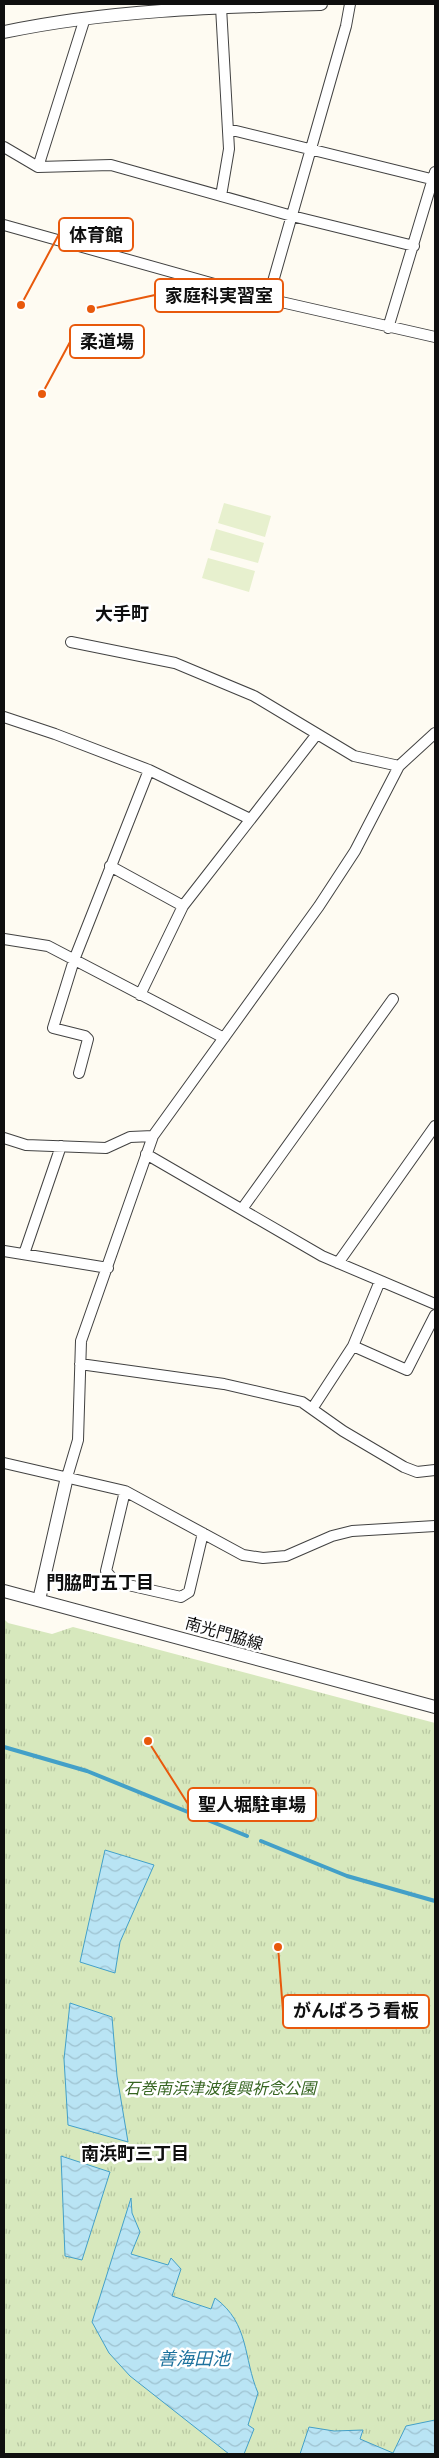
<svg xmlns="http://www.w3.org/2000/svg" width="439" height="2458" viewBox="0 0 439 2458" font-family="Spectral,'Noto Sans JP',serif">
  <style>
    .park { fill: url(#park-tufts) }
    .pitch { fill: #e7f0ce }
    .water { fill: url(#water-waves); stroke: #43a0c8 }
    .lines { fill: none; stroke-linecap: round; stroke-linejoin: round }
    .stream { stroke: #43a0c8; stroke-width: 4 }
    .minor-casing { stroke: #424242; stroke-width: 12 }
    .tertiary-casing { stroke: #424242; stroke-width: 14 }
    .minor { stroke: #fff; stroke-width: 10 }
    .tertiary { stroke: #fff; stroke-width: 12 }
    .labels { text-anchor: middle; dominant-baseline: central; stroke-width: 5; stroke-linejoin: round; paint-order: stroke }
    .street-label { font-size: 16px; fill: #0f0f0f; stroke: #fff }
    .park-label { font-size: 16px; font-style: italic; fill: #366521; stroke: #fff }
    .neighbourhood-label { font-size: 18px; font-weight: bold; fill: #0f0f0f; stroke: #fff }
    .water-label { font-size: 18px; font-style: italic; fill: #1d729d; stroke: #fff }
    .leader { fill: none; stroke: #e8590c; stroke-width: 2 }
    .callout-dot { fill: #e8590c; stroke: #fff; stroke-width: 2 }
    .callout { fill: #fff; stroke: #e8590c; stroke-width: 2 }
    .callout-label { font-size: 18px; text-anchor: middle; font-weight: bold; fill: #0f0f0f }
  </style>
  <defs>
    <pattern id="park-tufts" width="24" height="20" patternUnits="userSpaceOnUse" patternTransform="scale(1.25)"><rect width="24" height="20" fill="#d7e8bd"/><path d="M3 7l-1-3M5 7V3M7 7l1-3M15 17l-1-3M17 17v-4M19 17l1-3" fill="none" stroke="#b7c6a1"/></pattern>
    <pattern id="water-waves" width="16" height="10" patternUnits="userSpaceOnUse" patternTransform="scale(1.25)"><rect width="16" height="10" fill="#b9e4f4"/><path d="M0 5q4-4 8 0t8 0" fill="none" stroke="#9ec2d0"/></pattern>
  </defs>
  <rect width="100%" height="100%" fill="#fefbf2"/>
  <path class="park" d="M 4,1619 L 8,1623 L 52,1634 L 73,1627 L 435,1723 L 435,2454 L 4,2454 Z"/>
  <path class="pitch" d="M 224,503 L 271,516 L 265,537 L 218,523 Z
    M 216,529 L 264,543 L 258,563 L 210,550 Z
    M 208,558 L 255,571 L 249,592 L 202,578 Z"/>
  <path class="water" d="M 105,1850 L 154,1865 L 120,1942 L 115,1973 L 80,1962 Z
    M 70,2003 L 112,2017 L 117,2076 L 128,2142 L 68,2125 L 64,2059 Z
    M 61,2156 L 110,2172 L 82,2260 L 65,2256 Z
    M 131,2198 L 132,2213 L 140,2232 L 131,2254 L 168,2265 L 171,2258 L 181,2269 L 172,2296 L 211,2309 L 215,2298 C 250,2324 243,2358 258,2393 L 248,2425 L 254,2429 L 244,2454 L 229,2454 L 130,2376 L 109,2353 L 92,2322 Z
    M 435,2420 L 435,2454 L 300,2454 L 309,2427 L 334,2431 L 363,2430 L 360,2439 L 393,2453 L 406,2426 Z"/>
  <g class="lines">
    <path class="stream" d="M 4,1747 L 87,1771 L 247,1836
      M 261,1841 L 347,1876 L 435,1901"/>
    <g class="minor-casing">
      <path id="minor" d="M 228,129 L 435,180
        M 4,147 L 38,167 L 111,165 L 292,216 L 414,246
        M 38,167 L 85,18
        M 221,196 L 229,149 L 221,7
        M 4,225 L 268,299 L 435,337
        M 268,299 L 346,26 L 350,4
        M 388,328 L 435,172
        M 71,642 L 175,663 L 254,696 L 354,756 L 399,766
        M 4,717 L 55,734 L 149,770 L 250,819
        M 110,866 L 183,906
        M 4,939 L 48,946 L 224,1038
        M 140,995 L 183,906 L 317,734
        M 79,1073 L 88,1039 L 85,1036 L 53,1028 L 74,960 L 149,770
        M 4,1138 L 26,1145 L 106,1148 L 130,1137 L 153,1136
        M 146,1154 L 322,1256 L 435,1304
        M 242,1209 L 393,999
        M 4,1251 L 108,1268
        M 24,1254 L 61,1146
        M 338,1263 L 435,1126
        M 353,1346 L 407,1370 L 435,1315
        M 80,1364 L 224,1384 L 302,1402 L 343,1431 L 404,1467 L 417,1472 L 435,1470
        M 312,1409 L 353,1346 L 380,1281
        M 4,1463 L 125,1491 L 243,1555 L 263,1558 L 286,1556 L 332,1536 L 352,1531 L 435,1526
        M 67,1477 L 78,1440 L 81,1341 L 153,1136 L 319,906 L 355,851 L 399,766 L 435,733
        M 125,1491 L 106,1571 L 115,1582 L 181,1597 L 189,1592 L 203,1533"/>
    </g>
    <g class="tertiary-casing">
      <path id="tertiary" d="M 4,32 C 108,10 215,7 321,4
        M 4,1591 L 435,1707
        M 39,1600 L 67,1477"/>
    </g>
    <use href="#minor" class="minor"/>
    <use href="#tertiary" class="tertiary"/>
  </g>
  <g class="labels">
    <g class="street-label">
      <text transform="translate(224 1634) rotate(16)">南光門脇線</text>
    </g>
    <g class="park-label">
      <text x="220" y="2089">石巻南浜津波復興祈念公園</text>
    </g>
    <g class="neighbourhood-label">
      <text x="122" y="614">大手町</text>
      <text x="100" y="1583">門脇町五丁目</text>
      <text x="135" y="2154">南浜町三丁目</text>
    </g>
    <g class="water-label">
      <text x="194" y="2359">善海田池</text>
    </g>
  </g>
  <path class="leader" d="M21 305L59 234M91 309L155 295M42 394L70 342M148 1741L188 1804M278 1947L283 2011"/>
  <g class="callout-dot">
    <circle cx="21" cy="305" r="5"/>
    <circle cx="91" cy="309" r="5"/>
    <circle cx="42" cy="394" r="5"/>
    <circle cx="148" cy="1741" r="5"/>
    <circle cx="278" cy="1947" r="5"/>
  </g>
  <g class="callout">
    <rect x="59" y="218" width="74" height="33" rx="5"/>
    <rect x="155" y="279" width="128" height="33" rx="5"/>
    <rect x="70" y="325" width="74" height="33" rx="5"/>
    <rect x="188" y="1788" width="128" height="33" rx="5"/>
    <rect x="283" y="1995" width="146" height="33" rx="5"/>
  </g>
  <g class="callout-label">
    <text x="96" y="241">体育館</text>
    <text x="219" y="302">家庭科実習室</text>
    <text x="107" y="348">柔道場</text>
    <text x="252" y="1811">聖人堀駐車場</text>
    <text x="356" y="2017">がんばろう看板</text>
  </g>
  <rect width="439" height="2458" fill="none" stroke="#0f0f0f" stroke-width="10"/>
</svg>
